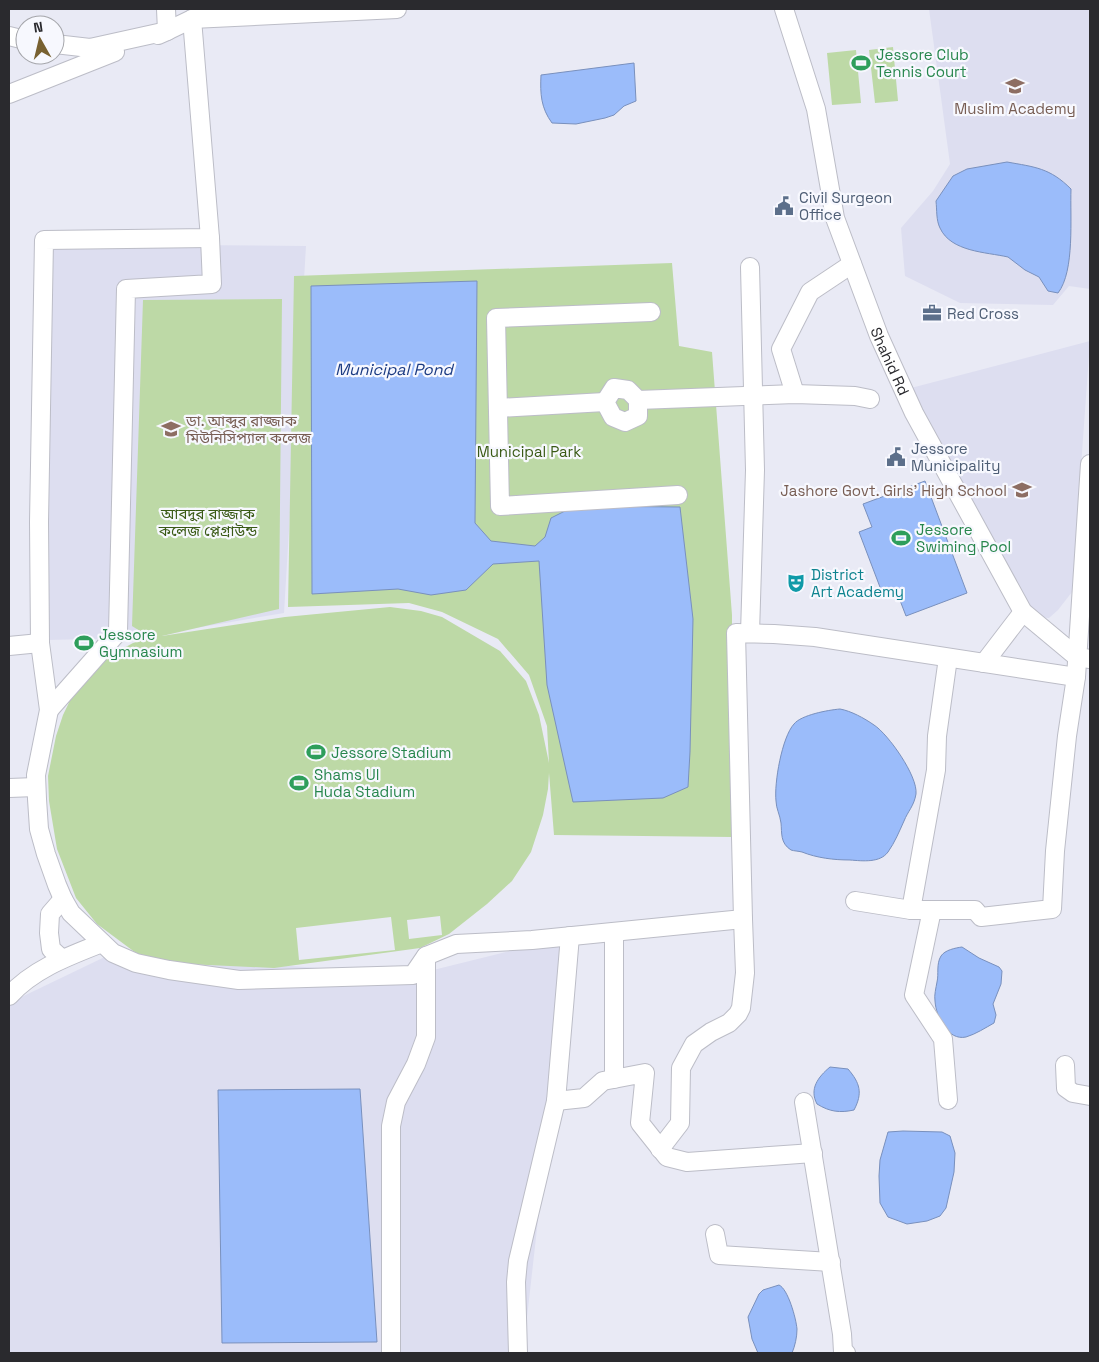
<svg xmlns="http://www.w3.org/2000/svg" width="1099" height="1362" viewBox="0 0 1099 1362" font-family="'Space Grotesk','Noto Sans Bengali',sans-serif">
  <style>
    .built { fill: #dddef0 }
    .green { fill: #bdd9a6; fill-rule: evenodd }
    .water { fill: #9bbcfa; stroke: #7990bd }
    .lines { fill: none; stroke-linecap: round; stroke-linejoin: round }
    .minor-casing { stroke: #bcbdc7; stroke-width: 20 }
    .minor { stroke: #fff; stroke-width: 18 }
    .labels { text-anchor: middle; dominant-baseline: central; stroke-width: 4.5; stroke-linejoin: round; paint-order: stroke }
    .leisure-label { font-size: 15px; fill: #27864d; stroke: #f7f8fe; text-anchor: start }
    .education-label { font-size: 15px; fill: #785e54; stroke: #f7f8fe }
    .service-label { font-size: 15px; fill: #4e5e75; stroke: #f7f8fe; text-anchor: start }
    .street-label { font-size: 15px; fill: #2a2a2e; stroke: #f7f8fe }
    .park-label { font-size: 15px; fill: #3a5a16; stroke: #f7f8fe }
    .culture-label { font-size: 15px; fill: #0d838f; stroke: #f7f8fe; text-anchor: start }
    .water-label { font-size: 16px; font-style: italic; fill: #1b3b83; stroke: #f7f8fe }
  </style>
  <rect width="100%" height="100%" fill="#e9eaf5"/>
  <path class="built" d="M 929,9 L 1090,9 L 1090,289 L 1069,286 L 1053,305 L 960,303 L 905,276 L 901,228 L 933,191 L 950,164 Z
    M 48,244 L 306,246 L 284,613 L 137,638 L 46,640 Z
    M 1090,341 L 1072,592 L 1058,610 L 1049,618 L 1038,617 L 1027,607 L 911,388 Z
    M 570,936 L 523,1353 L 9,1353 L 9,1003 L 113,953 L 413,975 Z"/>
  <path class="green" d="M 893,47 L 898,101 L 875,103 L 869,50 Z
    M 856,50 L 861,103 L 832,105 L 827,53 Z
    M 672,263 L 679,346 L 712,352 L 732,615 L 732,837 L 554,835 L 549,773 L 548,789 L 543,815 L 531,852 L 512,881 L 487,904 L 449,934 L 420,948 L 274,968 L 166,963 L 140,956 L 97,924 L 76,898 L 57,849 L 49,801 L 48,776 L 56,736 L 63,715 L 77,686 L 93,665 L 133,643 L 151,638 L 132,626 L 143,300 L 282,299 L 279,609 L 162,636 L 285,617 L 390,607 L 421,611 L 442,617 L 500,651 L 526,681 L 539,715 L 549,763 L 547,726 L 529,675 L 498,639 L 442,612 L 409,603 L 288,607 L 294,276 ZM 440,916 L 442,935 L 409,939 L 407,920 ZM 391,917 L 395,950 L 299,960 L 296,928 Z"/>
  <path class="water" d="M 634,63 L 636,101 L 624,106 L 614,115 L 605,118 L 576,124 L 552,123 C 541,108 540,94 541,75 Z
    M 1007,162 C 1035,167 1050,168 1071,189 C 1070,217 1075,271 1058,293 L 1048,291 L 1039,277 L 1025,270 L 1008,257 C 986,252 951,252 940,228 C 936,220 937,210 936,201 L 953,176 L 967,169 Z
    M 477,281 L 475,523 L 491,541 L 535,546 L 545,537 L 551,518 L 575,506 L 680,507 L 693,619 L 690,752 L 688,787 L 663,798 L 573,802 L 547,685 L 539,561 L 493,564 L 466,590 L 431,595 L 398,589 L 312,594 L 311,286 Z
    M 925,481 L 967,593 L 906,616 L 896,590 L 883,595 L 859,532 L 872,527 L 863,504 Z
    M 840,709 C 851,711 864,718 874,725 C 888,734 918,776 916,794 C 914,806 908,811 904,821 C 899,832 895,842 888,852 C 880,863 863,861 850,860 C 834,860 817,858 802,852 C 798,851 794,851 791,850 C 780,843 782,833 781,823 C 780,815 776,808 776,801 C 774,783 782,737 794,724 C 801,715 828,710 840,709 Z
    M 962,947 L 979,958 L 999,967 L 1002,971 L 1001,984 L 993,1004 L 996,1015 L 994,1023 C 985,1028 976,1034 966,1037 C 948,1041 936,1017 935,1001 C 934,995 936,988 937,982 C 939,974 936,964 941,956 C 945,950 955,948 962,947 Z
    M 830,1067 L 848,1069 C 860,1083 863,1093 854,1110 C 840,1113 830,1112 817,1104 C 809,1089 818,1077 830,1067 Z
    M 360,1089 L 377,1342 L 222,1343 L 218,1090 Z
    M 903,1131 L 942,1132 L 950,1136 L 955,1153 L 954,1172 L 946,1208 L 940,1216 L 927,1221 L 907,1224 L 888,1217 L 880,1203 L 879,1176 L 880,1160 L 888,1132 Z
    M 779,1285 C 788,1289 796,1318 797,1329 C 797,1337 795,1346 792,1353 L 758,1353 L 752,1339 L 748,1317 L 759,1294 L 763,1290 Z"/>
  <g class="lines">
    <g class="minor-casing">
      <g id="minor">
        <path id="s1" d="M 784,9 L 816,109 L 835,218 L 879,336 L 914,413 L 1023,612 L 1077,657 L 1090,659"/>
        <path d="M 192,19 L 210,238 L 44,240 L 39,522 L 40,643 L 49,710 L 36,775 L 37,799 L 39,829 L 46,854 L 57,885 L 63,899 L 71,913 L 113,953 L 136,963 L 169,970 L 239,980 L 413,975 L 426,956 L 456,944 L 532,940 L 743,919 L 736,633 L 774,634 L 815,637 L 1076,677"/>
        <path d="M 158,35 L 167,31 L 166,9"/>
        <path d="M 9,36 L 25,40"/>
        <path d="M 55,44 L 90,48 L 167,31 L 192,19 L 397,9"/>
        <path d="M 9,94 L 115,52"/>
        <path d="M 651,312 L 496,318 L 500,506 L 678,495"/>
        <path d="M 614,388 L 628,390 L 638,400 L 638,416 L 625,422 L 613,417 L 605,402 Z"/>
        <path d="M 795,394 L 781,349 L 810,292 L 852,264"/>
        <path d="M 638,400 L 795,394 L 855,396 L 870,399"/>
        <path d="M 498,408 L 605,402"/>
        <path d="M 750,633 L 755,470 L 750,267"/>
        <path d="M 9,646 L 40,643"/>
        <path d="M 948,658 L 937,736 L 936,770 L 911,910 L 975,910 L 981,917 L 1052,909 L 1055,851 L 1067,736 L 1076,677 L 1090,464"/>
        <path d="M 984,663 L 1023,612"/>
        <path d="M 49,710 L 118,632 L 126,289 L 212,284 L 210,238"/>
        <path d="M 9,788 L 36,787"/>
        <path d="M 855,901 L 911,910"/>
        <path d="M 932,910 L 914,995 L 943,1039 L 948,1100"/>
        <path d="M 614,932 L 614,1079"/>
        <path d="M 62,959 L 51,949 L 49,933 L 50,914 L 63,899"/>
        <path d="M 9,996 C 33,969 69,956 102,943"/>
        <path d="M 1065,1065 L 1066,1088 L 1073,1093 L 1090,1096"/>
        <path d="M 556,1101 L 584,1098 L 603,1081 L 645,1073 L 640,1123 L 667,1157 L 687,1162 L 813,1153"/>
        <path d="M 804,1102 L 842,1334 L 843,1352 L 846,1353"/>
        <path d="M 660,1149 L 680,1123 L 681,1068 L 694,1044 L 711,1032 L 729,1023 L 738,1014 L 741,1008 L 745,973 L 743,919"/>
        <path d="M 715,1234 L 719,1255 L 831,1262"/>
        <path d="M 391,1353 L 391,1126 L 396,1102 L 416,1064 L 426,1037 L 426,956"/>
        <path d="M 518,1353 L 516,1282 L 518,1261 L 556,1101 L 570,936"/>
      </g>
    </g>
    <use href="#minor" class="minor"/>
  </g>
  <defs>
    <g id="stadium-bare" transform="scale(1.5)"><path d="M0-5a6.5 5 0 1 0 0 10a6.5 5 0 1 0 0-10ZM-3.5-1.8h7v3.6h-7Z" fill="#2e9e5b" stroke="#f7f8fe" stroke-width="2.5" paint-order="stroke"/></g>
    <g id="school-bare" transform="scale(1.5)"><path d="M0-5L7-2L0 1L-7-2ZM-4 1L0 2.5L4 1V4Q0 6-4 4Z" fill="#8d6e63" stroke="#f7f8fe" stroke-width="2.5" paint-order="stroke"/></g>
    <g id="civic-bare" transform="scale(1.5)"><path d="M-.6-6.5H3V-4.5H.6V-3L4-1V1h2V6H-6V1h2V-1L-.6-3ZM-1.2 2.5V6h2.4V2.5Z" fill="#5c6f8a" stroke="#f7f8fe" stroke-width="2.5" paint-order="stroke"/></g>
    <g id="office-bare" transform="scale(1.5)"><path d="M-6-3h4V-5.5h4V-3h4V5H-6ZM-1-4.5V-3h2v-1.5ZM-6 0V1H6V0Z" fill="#5c6f8a" stroke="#f7f8fe" stroke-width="2.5" paint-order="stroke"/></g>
    <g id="university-bare" transform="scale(1.5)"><path d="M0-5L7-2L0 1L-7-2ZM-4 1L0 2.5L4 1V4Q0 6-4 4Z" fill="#8d6e63" stroke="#f7f8fe" stroke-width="2.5" paint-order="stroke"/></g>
    <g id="theatre-bare" transform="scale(1.5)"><path d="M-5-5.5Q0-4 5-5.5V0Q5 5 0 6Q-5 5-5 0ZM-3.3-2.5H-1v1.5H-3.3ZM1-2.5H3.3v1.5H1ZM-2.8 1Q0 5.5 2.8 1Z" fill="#0f9aa8" stroke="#f7f8fe" stroke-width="2.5" paint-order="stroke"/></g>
  </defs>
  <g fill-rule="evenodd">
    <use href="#stadium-bare" x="861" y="63"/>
    <use href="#school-bare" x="1015" y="86"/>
    <use href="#civic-bare" x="784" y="206"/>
    <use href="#office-bare" x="932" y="313"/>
    <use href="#university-bare" x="171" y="429"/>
    <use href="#civic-bare" x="896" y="457"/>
    <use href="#school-bare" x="1022" y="490"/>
    <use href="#stadium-bare" x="901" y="538"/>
    <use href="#theatre-bare" x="796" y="583"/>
    <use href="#stadium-bare" x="84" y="643"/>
    <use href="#stadium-bare" x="316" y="752"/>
    <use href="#stadium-bare" x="299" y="783"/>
  </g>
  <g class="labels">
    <g class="leisure-label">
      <text x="876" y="54">Jessore Club<tspan x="876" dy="17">Tennis Court</tspan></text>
      <text x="916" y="529">Jessore<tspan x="916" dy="17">Swiming Pool</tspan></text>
      <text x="99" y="634">Jessore<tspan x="99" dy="17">Gymnasium</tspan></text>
      <text x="331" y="752">Jessore Stadium</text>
      <text x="314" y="774">Shams Ul<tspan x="314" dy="17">Huda Stadium</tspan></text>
    </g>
    <g class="education-label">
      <text x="1015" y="108">Muslim Academy</text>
      <text x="186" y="420" text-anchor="start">ডা. আব্দুর রাজ্জাক<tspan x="186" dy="17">মিউনিসিপ্যাল কলেজ</tspan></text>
      <text x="1007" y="490" text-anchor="end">Jashore Govt. Girls' High School</text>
    </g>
    <g class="service-label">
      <text x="799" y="197">Civil Surgeon<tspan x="799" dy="17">Office</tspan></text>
      <text x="947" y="313">Red Cross</text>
      <text x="911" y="448">Jessore<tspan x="911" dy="17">Municipality</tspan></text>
    </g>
    <g class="street-label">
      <text stroke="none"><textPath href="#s1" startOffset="369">Shahid Rd</textPath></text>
    </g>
    <g class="park-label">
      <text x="529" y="451">Municipal Park</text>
      <text x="208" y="513">আবদুর রাজ্জাক<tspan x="208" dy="17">কলেজ প্লেগ্রাউন্ড</tspan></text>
    </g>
    <g class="culture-label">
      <text x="811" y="574">District<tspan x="811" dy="17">Art Academy</tspan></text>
    </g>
    <g class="water-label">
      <text x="394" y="369">Municipal Pond</text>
    </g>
  </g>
  <rect width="1099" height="1362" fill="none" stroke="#2a2a2e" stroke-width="20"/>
  <g transform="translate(40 40) rotate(352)"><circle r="24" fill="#f7f8fe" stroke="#a5a6ab"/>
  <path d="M0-4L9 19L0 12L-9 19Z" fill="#786131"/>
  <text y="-8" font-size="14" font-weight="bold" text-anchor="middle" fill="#2a2a2e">N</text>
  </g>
</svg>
